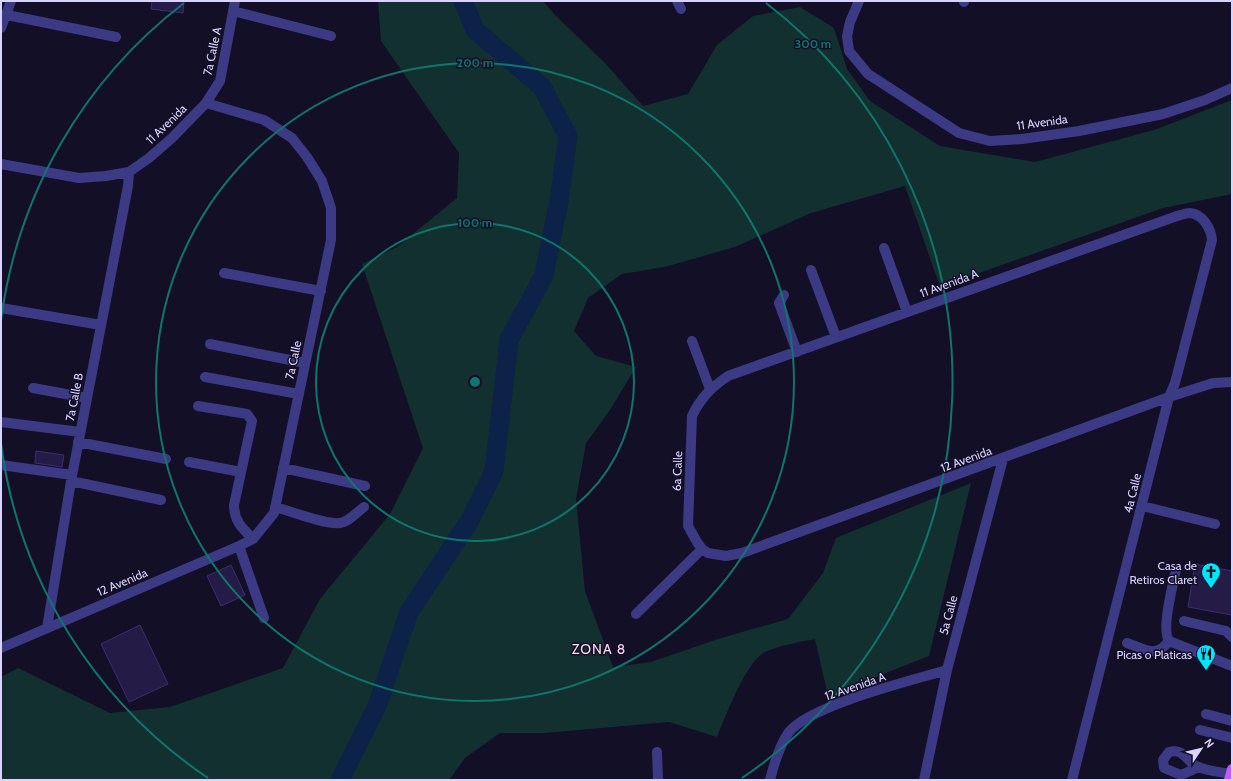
<svg xmlns="http://www.w3.org/2000/svg" width="1233" height="781" viewBox="0 0 1233 781" font-family="Cabin,sans-serif">
  <style>
    .green { fill: #12302f }
    .lines { fill: none; stroke-linecap: round; stroke-linejoin: round }
    .river { stroke: #0c2248; stroke-width: 19 }
    .building { fill: #241b47; stroke: #3b2d73 }
    .minor { stroke: #3d3a85; stroke-width: 10 }
    .major { stroke: #c25bff; stroke-width: 10 }
    .ring { fill: none; stroke: #0f766e; stroke-width: 2 }
    .labels { text-anchor: middle; dominant-baseline: central; stroke-width: 3; stroke-linejoin: round; paint-order: stroke }
    .street-label { font-size: 12px; fill: #d9d4ff; stroke: #130f26 }
    .poi-label { font-size: 12px; fill: #d9d4ff; stroke: #130f26; text-anchor: end }
    .quarter-label { font-size: 14px; letter-spacing: 1px; fill: #ffd6f0; stroke: #130f26 }
    .centre { fill: #0f766e; stroke: #130f26; stroke-width: 2 }
    .ring-label { font-size: 12px; text-anchor: middle; font-weight: bold; fill: #0f766e; stroke: #130f26; stroke-width: 3; stroke-linejoin: round; paint-order: stroke }
  </style>
  <rect width="100%" height="100%" fill="#130f26"/>
  <path class="green" d="M 378,1 L 543,1 L 555,15 L 605,63 L 643,106 L 688,94 L 717,45 L 753,16 L 800,7 L 834,28 L 847,69 L 870,101 L 940,146 L 1035,162 L 1154,130 L 1232,100 L 1232,194 L 1163,208 L 940,287 L 905,186 L 811,213 L 735,247 L 665,267 L 622,274 L 588,298 L 574,331 L 596,356 L 636,367 L 610,410 L 586,443 L 576,499 L 585,591 L 613,667 L 651,662 L 718,639 L 788,619 L 823,573 L 836,538 L 971,483 L 929,656 L 828,696 L 815,639 C 800,642 782,645 767,651 C 746,660 726,716 717,737 L 669,722 L 545,733 L 500,733 L 465,758 L 449,780 L 1,780 L 1,677 L 18,668 L 110,713 L 170,707 L 283,668 L 320,599 L 390,514 L 423,448 L 362,264 L 397,247 L 457,198 L 459,153 L 381,41 Z"/>
  <g class="lines">
    <path class="river" d="M 340,780 L 377,706 L 409,612 L 470,520 L 494,471 L 509,340 L 544,275 L 559,201 L 568,136 L 542,87 L 475,30 L 463,1"/>
  </g>
  <path class="building" d="M 152,1 L 184,1 L 183,13 L 151,9 Z
    M 36,451 L 64,455 L 62,467 L 35,463 Z
    M 1195,564 L 1232,571 L 1232,615 L 1188,607 Z
    M 231,565 L 245,595 L 221,606 L 207,576 Z
    M 140,625 L 168,684 L 129,702 L 101,644 Z"/>
  <g class="lines">
    <path class="minor" d="M 677,1 L 681,9
      M 859,1 L 850,22 L 847,36 L 849,51 L 868,74 L 959,133 L 990,141 L 1022,139 L 1079,131 L 1163,114 L 1205,100 L 1232,88
      M 964,2 L 964,1
      M 233,11 L 331,36
      M 7,15 L 116,37
      M 1,28 L 11,1
      M 1,164 L 79,178 L 106,176 L 129,172 L 149,158 L 172,138 L 206,103 L 220,81 L 235,1
      M 884,248 L 907,312
      M 811,270 L 836,337
      M 224,273 L 321,291
      M 784,295 L 779,303 L 797,352
      M 1,308 L 101,325
      M 692,341 L 710,389
      M 210,344 L 305,363
      M 205,377 L 299,394
      M 33,388 L 87,398
      M 198,406 L 247,414 L 252,421 L 234,505 C 234,521 242,528 253,539
      M 1,422 L 80,432
      M 78,442 L 166,459
      M 189,462 L 241,472
      M 1,465 L 72,475
      M 283,468 L 365,486
      M 71,481 L 161,500
      M 1142,506 L 1215,524
      M 275,507 C 291,511 325,525 340,523 C 349,522 357,512 364,507
      M 239,546 L 264,618
      M 1176,569 C 1173,586 1161,628 1169,641 L 1232,666
      M 636,614 L 702,549
      M 1184,621 L 1226,631 L 1232,637
      M 47,628 L 71,481 L 128,186 L 129,172
      M 1127,643 C 1145,649 1156,659 1169,641
      M 1,648 L 239,546 L 253,539 L 274,513 L 331,240 L 331,208 L 322,181 L 307,157 L 292,138 L 264,120 L 206,103
      M 1206,714 L 1232,721
      M 1200,730 L 1232,738
      M 657,752 L 658,780
      M 1199,767 L 1181,775 L 1164,768 L 1163,760 L 1169,752 C 1183,748 1186,760 1196,766 C 1206,771 1220,772 1231,774
      M 770,780 C 774,764 779,746 789,732 C 811,705 910,681 947,670
      M 924,780 L 947,670 L 1003,459
      M 1072,780 L 1169,397 L 1175,383 L 1212,240 C 1211,229 1203,214 1190,213 C 1186,213 1181,215 1177,216 L 728,376 C 712,387 701,397 692,416 L 688,526 L 697,542 L 702,549 L 708,553 L 726,556 L 742,553 L 1169,397 L 1213,383 L 1232,382"/>
    <path class="major" d="M 1229,780 L 1232,769"/>
  </g>
  <g class="ring">
    <circle cx="475" cy="382" r="159"/>
    <circle cx="475" cy="382" r="319"/>
    <path d="M208 778A478 478 0 0 1 1 444M1 320A478 478 0 0 1 184 3M766 3A478 478 0 0 1 742 778"/>
  </g>
  <defs>
    <g id="church-pin" transform="scale(1)"><path d="M0 17L-7.5 6A9.5 9.5 0 1 1 7.5 6Z" fill="#00e5ff" stroke="#130f26"/><path d="M-1.2-6h2.4v3.5h3.3v2.4h-3.3V6h-2.4V-.1h-3.3v-2.4h3.3Z" fill="#111"/></g>
    <g id="restaurant-pin" transform="scale(1)"><path d="M0 17L-7.5 6A9.5 9.5 0 1 1 7.5 6Z" fill="#00e5ff" stroke="#130f26"/><path d="M-5-6h1v4h1v-4h1v4h1v-4h1v5L-1.5 .5V6h-2V.5L-5-1ZM5-6V6H3V1.5H1.5Q1.5-4 5-6Z" fill="#111"/></g>
  </defs>
  <g fill-rule="evenodd">
    <use href="#church-pin" x="1211" y="572"/>
    <use href="#restaurant-pin" x="1206" y="654"/>
  </g>
  <g class="labels">
    <g class="street-label">
      <text transform="translate(212 51) rotate(-78)">7a Calle A</text>
      <text transform="translate(1042 122) rotate(-8)">11 Avenida</text>
      <text transform="translate(166 124) rotate(-44)">11 Avenida</text>
      <text transform="translate(949 283) rotate(-20)">11 Avenida A</text>
      <text transform="translate(293 360) rotate(-78)">7a Calle</text>
      <text transform="translate(74 397) rotate(-79)">7a Calle B</text>
      <text transform="translate(966 459) rotate(-20)">12 Avenida</text>
      <text transform="translate(677 471) rotate(-88)">6a Calle</text>
      <text transform="translate(1132 493) rotate(-76)">4a Calle</text>
      <text transform="translate(122 582) rotate(-23)">12 Avenida</text>
      <text transform="translate(948 615) rotate(-75)">5a Calle</text>
      <text transform="translate(855 686) rotate(-19)">12 Avenida A</text>
    </g>
    <g class="poi-label">
      <text x="1197" y="565">Casa de<tspan x="1197" dy="14">Retiros Claret</tspan></text>
      <text x="1192" y="654">Picas o Platicas</text>
    </g>
    <g class="quarter-label">
      <text x="599" y="649">ZONA 8</text>
    </g>
  </g>
  <circle cx="475" cy="382" r="6" class="centre"/>
  <g class="ring-label">
    <text x="813" y="48">300 m</text>
    <text x="475" y="67">200 m</text>
    <text x="475" y="227">100 m</text>
  </g>
  <rect width="1233" height="781" fill="none" stroke="#d9d4ff" stroke-width="4"/>
  <g transform="translate(1201 749) rotate(55)" stroke="#130f26" stroke-width="3" paint-order="stroke">
  <path d="M0-3L7 15L0 10L-7 15Z" fill="#d9d4ff"/>
  <text y="-6" font-size="11" font-weight="bold" text-anchor="middle" fill="#d9d4ff">N</text>
  </g>
</svg>
